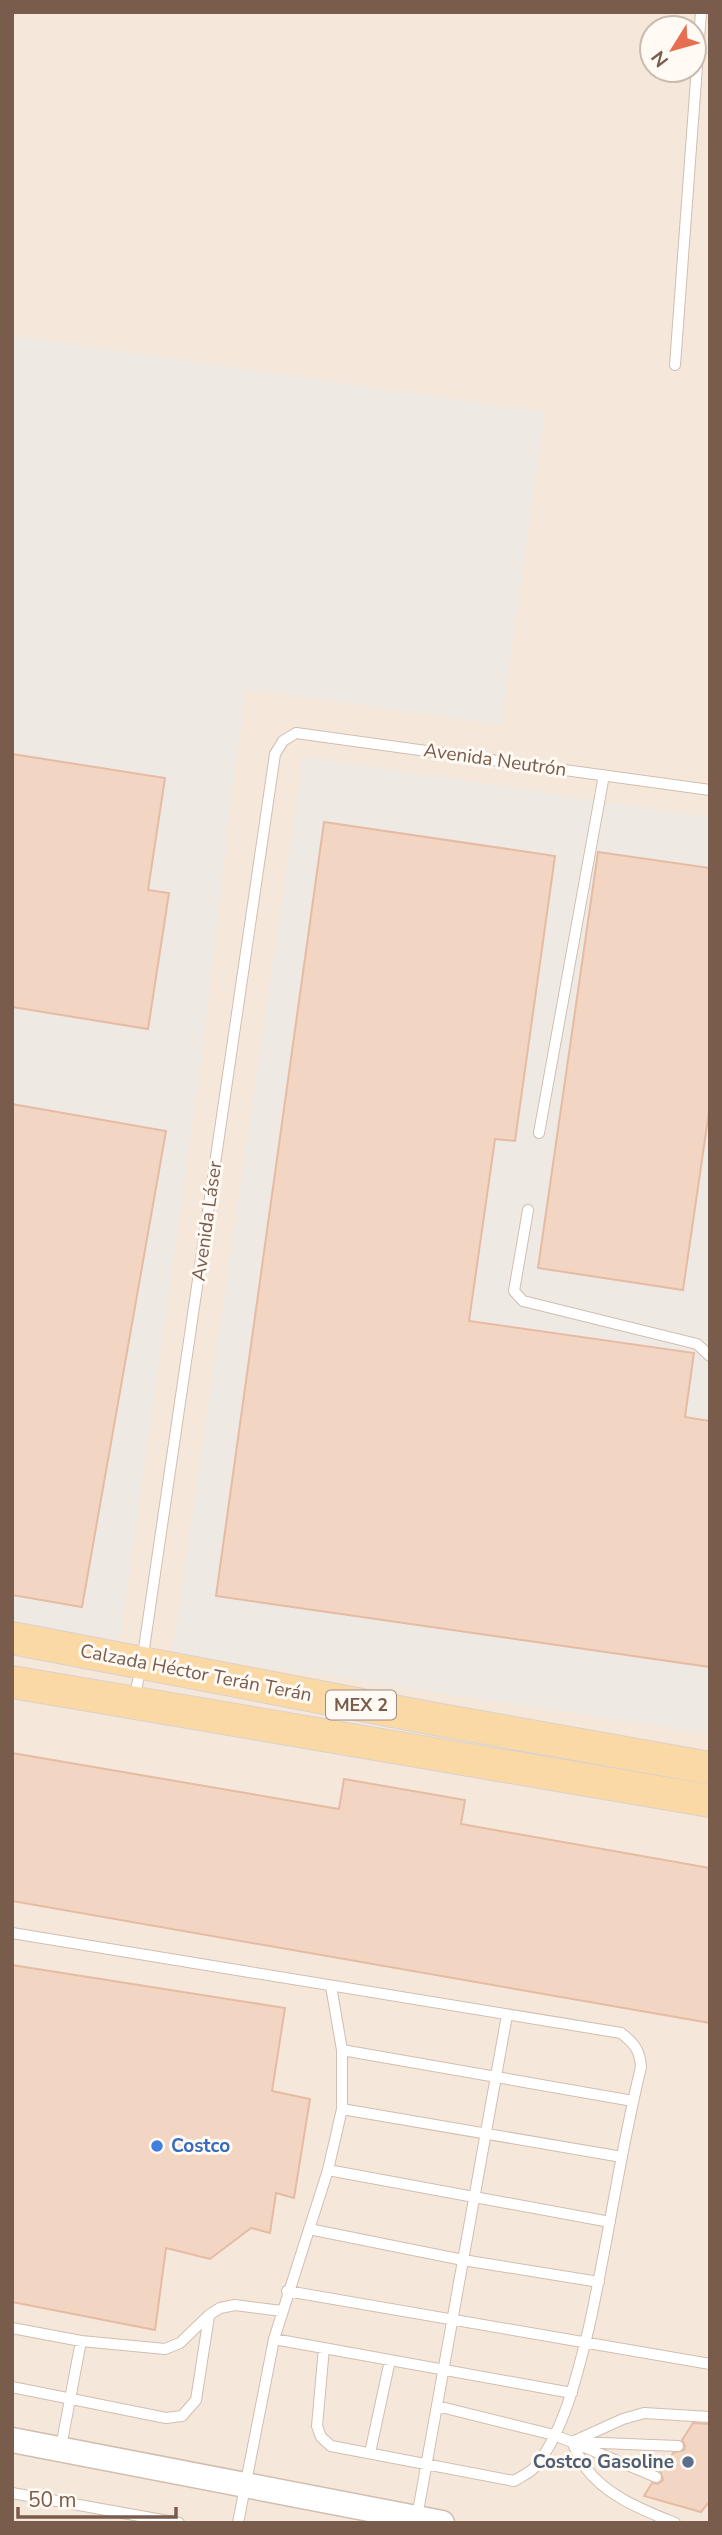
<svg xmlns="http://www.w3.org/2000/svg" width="722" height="2535" viewBox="0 0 722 2535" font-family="'Nunito Sans',sans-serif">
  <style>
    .residential { fill: #f5e8da; fill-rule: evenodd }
    .industrial { fill: #efe9e4 }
    .building { fill: #f3d5c3; stroke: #e6bba3; stroke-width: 2 }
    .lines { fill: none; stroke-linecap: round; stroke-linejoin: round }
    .service-casing { stroke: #d1beb0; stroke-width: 12 }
    .tertiary-casing { stroke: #d1beb0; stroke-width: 27 }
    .primary-casing { stroke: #dad1cd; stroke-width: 34 }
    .service { stroke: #fff; stroke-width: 10 }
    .tertiary { stroke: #fff; stroke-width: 24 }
    .primary { stroke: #fbd9a5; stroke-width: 32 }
    .shop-dot { fill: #3f7fe0; stroke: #fffaf3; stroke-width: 2.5 }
    .service-dot { fill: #5c6f8a; stroke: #fffaf3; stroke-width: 2.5 }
    .labels { text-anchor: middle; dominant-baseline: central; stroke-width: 6; stroke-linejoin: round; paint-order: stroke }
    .shield { fill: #fffaf3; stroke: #a28b7f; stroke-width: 2 }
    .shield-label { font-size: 18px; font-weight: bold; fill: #7a5c4d }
    .street-label { font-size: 19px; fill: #7a5c4d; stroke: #fffaf3 }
    .shop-label { font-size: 19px; font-weight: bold; fill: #366cbe; stroke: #fffaf3; text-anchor: start }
    .service-label { font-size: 19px; font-weight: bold; fill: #4e5e75; stroke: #fffaf3; text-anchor: end }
  </style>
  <rect width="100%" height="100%" fill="#fdf6ec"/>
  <path class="residential" d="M 12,12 L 710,12 L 710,2523 L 12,2523 ZM 652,28 L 694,28 L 694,70 L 652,70 Z"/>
  <path class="industrial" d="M 12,335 L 545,412 L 501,725 L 246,689 L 232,791 L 201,1064 L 119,1645 L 12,1625 Z
    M 303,756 L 710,817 L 710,1734 L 172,1653 Z"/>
  <path class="building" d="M 12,754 L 165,778 L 148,890 L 169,893 L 148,1029 L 12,1007 Z
    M 324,822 L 555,856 L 515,1141 L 495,1139 L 469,1321 L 694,1353 L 685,1417 L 710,1421 L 710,1667 L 216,1596 Z
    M 598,852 L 710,868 L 710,1105 L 683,1290 L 538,1268 Z
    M 12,1104 L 166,1131 L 82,1607 L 12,1595 Z
    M 12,1753 L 339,1809 L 344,1779 L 465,1800 L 461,1824 L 710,1868 L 710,2023 L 12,1901 Z
    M 12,1965 L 285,2008 L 272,2091 L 310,2099 L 294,2198 L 276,2193 L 270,2233 L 251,2228 L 210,2259 L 166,2248 L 155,2330 L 12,2302 Z
    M 693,2423 L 710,2424 L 710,2501 L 701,2512 L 644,2496 L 652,2483 L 658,2484 L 663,2480 L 660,2471 L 673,2453 L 684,2450 L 685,2446 L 682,2440 Z"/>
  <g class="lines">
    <g class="service-casing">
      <path id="service" d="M 675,365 L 701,12
        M 539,1133 L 604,775
        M 528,1210 L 514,1291 L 523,1301 L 697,1344 L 710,1356
        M 134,1699 L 142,1662 L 275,754 L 283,741 L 296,733 L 710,790
        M 12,1933 L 621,2033 C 634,2043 640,2050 641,2067 C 620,2153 608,2241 589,2327 C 578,2372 565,2429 536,2466 C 530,2473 522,2476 514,2481 L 331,2446 L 321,2437 L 317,2426 L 324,2348
        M 342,2050 L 633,2101
        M 342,2109 L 622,2157
        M 328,2170 L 610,2222
        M 309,2229 L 463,2260 L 599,2282
        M 287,2291 L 710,2364
        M 12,2328 L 81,2341 L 165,2349 L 180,2343 L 209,2315 L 220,2308 L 235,2305 L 282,2311
        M 274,2339 L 572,2393
        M 12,2387 L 166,2418 L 182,2416 L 196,2400 L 209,2316
        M 437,2406 L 554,2435 L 572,2442 C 576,2450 580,2459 585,2467 C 606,2496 643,2510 675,2523
        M 572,2442 L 623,2419 L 644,2413 L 710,2417
        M 576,2442 L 678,2446
        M 579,2445 L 656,2477
        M 61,2447 L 81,2341
        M 370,2453 L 390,2360
        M 12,2493 L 179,2523
        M 417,2517 L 507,2015
        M 238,2523 L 274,2339 L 328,2170 L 342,2109 L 342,2050 L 331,1986"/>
    </g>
    <g class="tertiary-casing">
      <path id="tertiary" d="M 12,2440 L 442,2523"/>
    </g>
    <g class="primary-casing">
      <path id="primary" d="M 12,1638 L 424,1717 L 710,1768
        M 12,1682 L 710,1801"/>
    </g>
    <use href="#service" class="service"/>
    <use href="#tertiary" class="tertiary"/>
    <use href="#primary" class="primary"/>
  </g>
  <circle class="shop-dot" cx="157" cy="2146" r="7"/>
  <circle class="service-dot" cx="688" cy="2462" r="7"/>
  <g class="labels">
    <rect class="shield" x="326" y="1690.5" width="70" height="29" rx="5"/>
    <g class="shield-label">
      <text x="361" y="1705">MEX 2</text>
    </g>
    <g class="street-label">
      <text transform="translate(495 760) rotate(8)">Avenida Neutrón</text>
      <text transform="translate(207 1221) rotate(-82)">Avenida Láser</text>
      <text transform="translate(196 1673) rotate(11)">Calzada Héctor Terán Terán</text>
    </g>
    <g class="shop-label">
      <text x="171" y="2146">Costco</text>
    </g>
    <g class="service-label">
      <text x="674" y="2462">Costco Gasoline</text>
    </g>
  </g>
  <rect width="722" height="2535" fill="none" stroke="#7a5c4d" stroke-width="28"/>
  <g transform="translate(673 49) rotate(233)"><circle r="33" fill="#fffaf3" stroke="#cabbb1" stroke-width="2"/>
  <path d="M0-5L12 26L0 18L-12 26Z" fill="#e76f51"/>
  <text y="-10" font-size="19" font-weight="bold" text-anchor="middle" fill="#7a5c4d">N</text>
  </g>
  <path d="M18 2507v10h158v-10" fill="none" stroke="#7a5c4d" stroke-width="3.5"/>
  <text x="28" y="2507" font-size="21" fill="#7a5c4d" stroke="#fffaf3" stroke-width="5" paint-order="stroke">50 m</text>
</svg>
